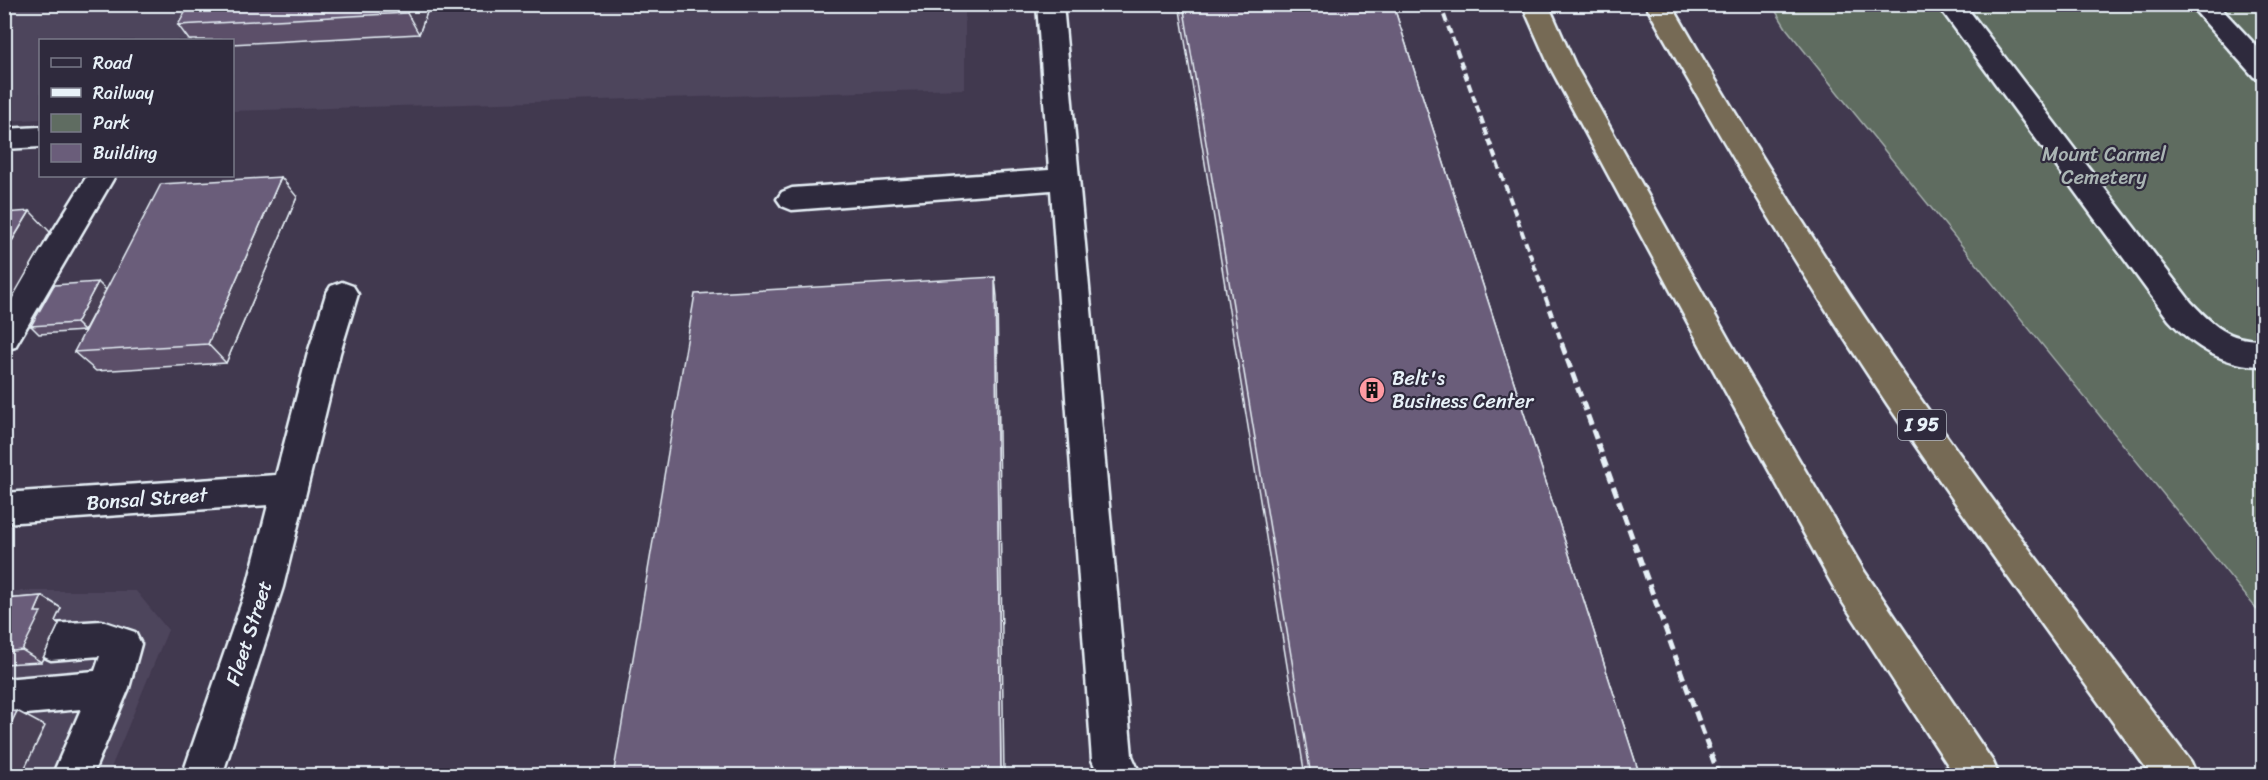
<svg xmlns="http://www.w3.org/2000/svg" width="2268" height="780" viewBox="0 0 2268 780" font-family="Sriracha,sans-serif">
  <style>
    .built { fill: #4d445c }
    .green { fill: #5f6c61; stroke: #a4aeac; stroke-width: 1.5 }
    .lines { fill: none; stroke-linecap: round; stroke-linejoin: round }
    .minor-casing { stroke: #e8f1f8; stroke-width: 5 }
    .highway-casing { stroke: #e8f1f8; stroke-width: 5 }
    .minor { fill: #2f2a3d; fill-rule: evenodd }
    .highway { fill: #766a55; fill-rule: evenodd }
    .rail-far1 { stroke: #e8f1f8; stroke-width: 4; stroke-dasharray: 8 4; stroke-linecap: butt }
    .rail { stroke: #e8f1f8; stroke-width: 5; stroke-dasharray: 10 5; stroke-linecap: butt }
    .wall { fill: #5b5069; stroke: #e8f1f8; stroke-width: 1.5 }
    .shaded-wall { fill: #4a4155; stroke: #e8f1f8; stroke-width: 1.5 }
    .building { fill: #6a5d7a; stroke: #e8f1f8; stroke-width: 1.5 }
    .labels { text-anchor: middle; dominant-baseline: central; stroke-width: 4.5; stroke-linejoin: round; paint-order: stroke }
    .shield { fill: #2f2a3d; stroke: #b0b5c0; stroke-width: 1.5 }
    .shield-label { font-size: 18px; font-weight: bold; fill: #e8f1f8 }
    .park-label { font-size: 20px; fill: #aab5b4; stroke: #2f2a3d }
    .poi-label { font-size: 20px; fill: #e8f1f8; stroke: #2f2a3d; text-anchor: start }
    .street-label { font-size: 20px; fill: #e8f1f8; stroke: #2f2a3d }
  </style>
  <rect width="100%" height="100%" fill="#41394f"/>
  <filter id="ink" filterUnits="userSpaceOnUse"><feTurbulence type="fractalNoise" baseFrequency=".0167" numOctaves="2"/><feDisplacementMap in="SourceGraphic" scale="12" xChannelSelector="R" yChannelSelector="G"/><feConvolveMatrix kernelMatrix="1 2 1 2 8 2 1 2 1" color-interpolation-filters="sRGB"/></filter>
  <g filter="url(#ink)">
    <path class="built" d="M 14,5 L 965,5 L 965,89 L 233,111 L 232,40 L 40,40 L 40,119 L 5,121 L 5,17 Z
      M 5,591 L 136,591 L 168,630 L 108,775 L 5,776 Z"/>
    <path class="green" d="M 1772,5 L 2263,5 L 2263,617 L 1842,98 L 1786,28 Z"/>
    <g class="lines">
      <g class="minor-casing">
        <path id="minor" d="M 1037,4 L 1063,4 L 1132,756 L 1141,776 L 1099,776 L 1092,760 L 1051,190 L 792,210 L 782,206 L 777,199 L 782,192 L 792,188 L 1049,170 Z
          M 1937,4 L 1964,4 L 2191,302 C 2214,326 2229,341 2264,340 L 2264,366 C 2224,366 2195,348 2169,320 Z
          M 2189,4 L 2217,4 L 2264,54 L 2264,80 L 2254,77 Z
          M 40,127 L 40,147 L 4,149 L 4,129 Z
          M 87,176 L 115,176 L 15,347 L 4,350 L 4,310 Z
          M 342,282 L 353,286 L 358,294 L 340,353 L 283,587 L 222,776 L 182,776 L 247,587 L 268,505 L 4,523 L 4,493 L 276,475 L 308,353 L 326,294 L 331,286 Z
          M 102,621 L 135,632 L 141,644 L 129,688 L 92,776 L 52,776 L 81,709 L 4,716 L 4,679 L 95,671 L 100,656 L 51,660 L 38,654 L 32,642 L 38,630 L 51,624 Z"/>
      </g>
      <g class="highway-casing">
        <path id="highway" d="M 1522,4 L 1548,4 L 1575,65 L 1730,342 L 1864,571 L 1993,762 L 1999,776 L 1955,776 L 1838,595 L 1708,360 L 1549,65 Z
          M 1645,4 L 1671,4 C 1746,134 1825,261 1910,384 C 1999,513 2096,637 2191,762 L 2197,776 L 2152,776 C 2063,653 1973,531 1888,405 C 1801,275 1722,141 1645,4 Z"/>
      </g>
      <use href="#minor" class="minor"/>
      <use href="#highway" class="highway"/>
      <path class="rail-far1" d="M 1440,4 L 1563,346"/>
      <path class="rail" d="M 1562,345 L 1719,776"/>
    </g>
    <path class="wall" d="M 430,4 L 419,34 L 232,44 L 232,40 L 189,40 L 178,25 Z
      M 1179,4 L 1393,4 L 1640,776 L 1305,776 Z
      M 297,197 L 226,363 L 96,371 L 74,352 Z
      M 106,290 L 84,331 L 39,334 L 31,326 Z
      M 42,596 L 61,608 L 55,621 L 59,624 L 41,662 L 4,664 L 4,599 Z"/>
    <path class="shaded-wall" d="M 411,4 L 430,4 L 419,34 L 407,13 Z
      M 281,177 L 297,197 L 226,363 L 208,344 Z
      M 30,211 L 50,232 L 4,312 L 4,254 Z
      M 995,277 L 997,297 L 1004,776 L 1001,776 Z
      M 98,282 L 106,290 L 84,331 L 76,323 Z
      M 42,596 L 61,608 L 55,621 L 59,624 L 41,662 L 22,650 L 35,612 Z
      M 17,711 L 45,726 L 21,776 L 4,776 L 4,738 Z"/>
    <path class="building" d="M 190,4 L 411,4 L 407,13 L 178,25 Z
      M 1183,4 L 1393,4 L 1640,776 L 1311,776 Z
      M 281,177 L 208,344 L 74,352 L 161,184 Z
      M 30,211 L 4,254 L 4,213 Z
      M 995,277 L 1001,776 L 613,776 L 695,294 Z
      M 98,282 L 76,323 L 31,326 L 54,285 Z
      M 42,596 L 35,612 L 41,612 L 22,650 L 4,652 L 4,599 Z
      M 17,711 L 4,738 L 4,712 Z"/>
  </g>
  <defs>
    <g id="building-disc" transform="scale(1.35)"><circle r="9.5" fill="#ff9aa2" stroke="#2f2a3d"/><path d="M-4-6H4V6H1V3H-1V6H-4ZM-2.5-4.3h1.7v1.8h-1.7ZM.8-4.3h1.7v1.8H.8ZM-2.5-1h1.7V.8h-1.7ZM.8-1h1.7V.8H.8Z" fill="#111"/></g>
  </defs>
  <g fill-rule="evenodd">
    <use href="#building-disc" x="1372" y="390"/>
  </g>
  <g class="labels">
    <rect class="shield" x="1898" y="410" width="48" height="30" rx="4.5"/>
    <g class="shield-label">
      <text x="1922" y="425">I 95</text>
    </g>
    <g class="park-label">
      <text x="2104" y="154">Mount Carmel<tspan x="2104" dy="23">Cemetery</tspan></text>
    </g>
    <g class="poi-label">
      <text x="1392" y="378">Belt's<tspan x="1392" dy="23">Business Center</tspan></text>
    </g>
    <g class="street-label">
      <text transform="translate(147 499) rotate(-4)">Bonsal Street</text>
      <text transform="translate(249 633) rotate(-72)">Fleet Street</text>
    </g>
  </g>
  <rect width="2268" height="780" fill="none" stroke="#2f2a3d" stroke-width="24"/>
  <rect x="12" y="12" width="2244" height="756" fill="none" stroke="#e8f1f8" stroke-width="2" filter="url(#ink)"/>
  <rect x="39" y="39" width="195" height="138" fill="#2f2a3d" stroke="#797a88" stroke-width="1.5"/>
  <rect x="51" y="58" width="30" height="9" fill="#2f2a3d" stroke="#797a88" stroke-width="1.5"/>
  <text x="93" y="69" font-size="18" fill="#e8f1f8">Road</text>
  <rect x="51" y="88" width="30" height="9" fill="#e8f1f8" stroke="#797a88" stroke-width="1.5"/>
  <text x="93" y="99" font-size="18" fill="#e8f1f8">Railway</text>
  <rect x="51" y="114" width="30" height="18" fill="#5f6c61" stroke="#797a88" stroke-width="1.5"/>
  <text x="93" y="129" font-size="18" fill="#e8f1f8">Park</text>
  <rect x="51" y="144" width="30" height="18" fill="#6a5d7a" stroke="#797a88" stroke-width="1.5"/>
  <text x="93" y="159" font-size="18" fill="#e8f1f8">Building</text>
</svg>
